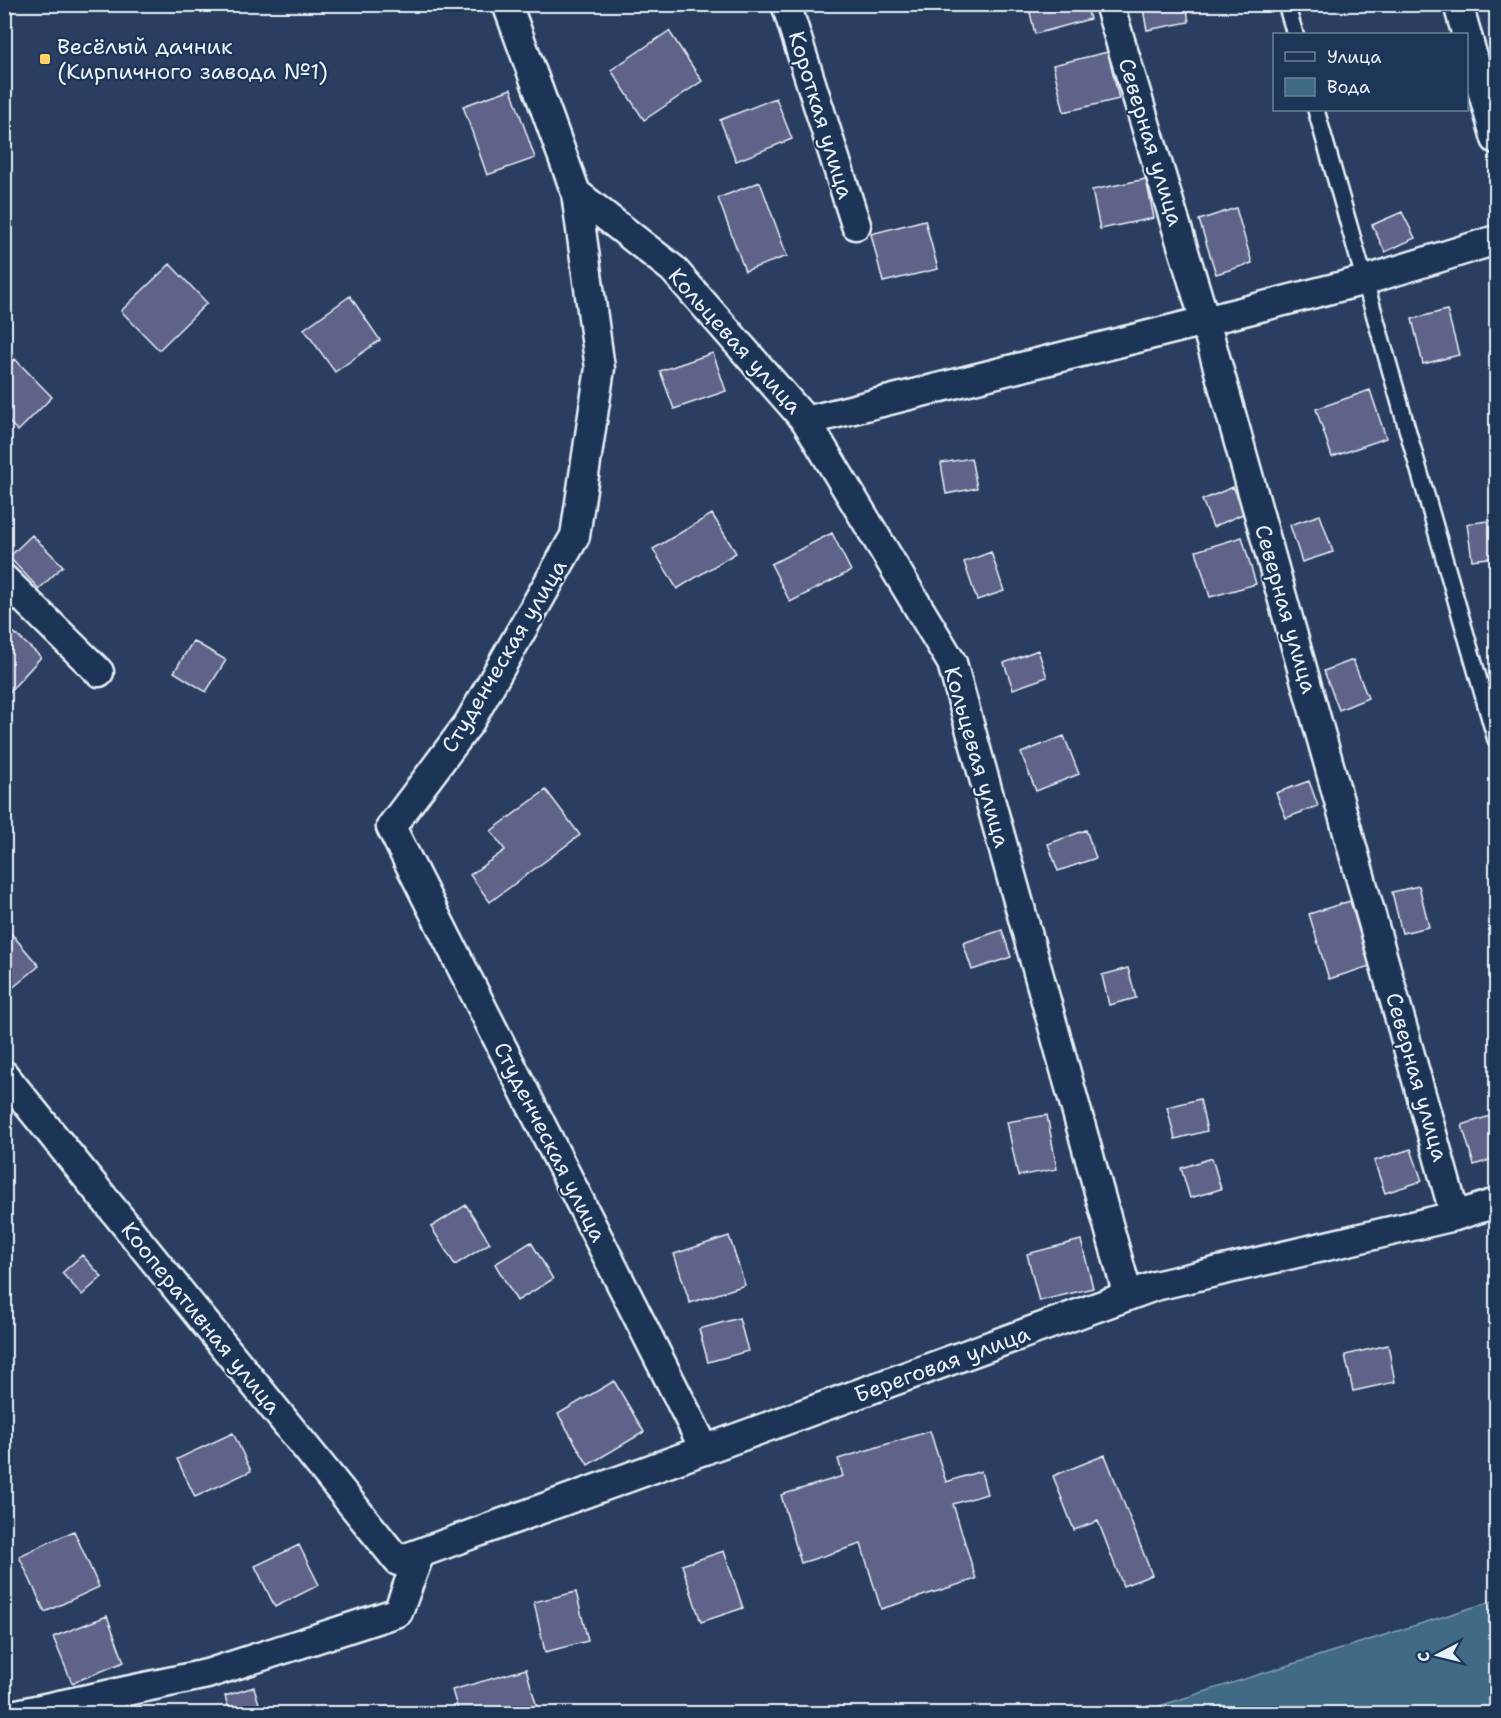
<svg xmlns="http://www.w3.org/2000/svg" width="1501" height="1718" viewBox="0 0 1501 1718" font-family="'Shantell Sans',sans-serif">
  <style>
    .water { fill: #3f6a86; stroke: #83a0b4; stroke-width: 1.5 }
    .building { fill: #5e6389; stroke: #e8f1f8; stroke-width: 1.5 }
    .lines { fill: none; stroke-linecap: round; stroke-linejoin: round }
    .lane-casing { stroke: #e8f1f8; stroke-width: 20 }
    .street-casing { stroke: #e8f1f8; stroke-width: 33 }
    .lane { stroke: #1d3557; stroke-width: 15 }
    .street { stroke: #1d3557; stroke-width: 28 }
    .poi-dot { fill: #ffd166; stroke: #1d3557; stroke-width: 2 }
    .labels { text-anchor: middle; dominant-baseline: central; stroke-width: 4.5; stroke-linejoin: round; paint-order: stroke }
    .poi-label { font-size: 22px; fill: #e8f1f8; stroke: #1d3557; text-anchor: start }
    .street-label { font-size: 22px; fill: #e8f1f8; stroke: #1d3557 }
  </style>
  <rect width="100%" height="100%" fill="#2a3e61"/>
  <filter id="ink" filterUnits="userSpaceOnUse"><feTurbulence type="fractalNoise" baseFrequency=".0167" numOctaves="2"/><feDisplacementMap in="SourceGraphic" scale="12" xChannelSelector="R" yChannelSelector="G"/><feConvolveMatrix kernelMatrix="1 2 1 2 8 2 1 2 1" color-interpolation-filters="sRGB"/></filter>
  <g filter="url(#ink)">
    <path class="water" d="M 1496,1600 L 1496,1713 L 1137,1713 Z"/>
    <path class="building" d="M 1028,4 L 1086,4 L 1090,19 L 1035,34 Z
      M 1142,4 L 1186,4 L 1189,22 L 1147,30 Z
      M 669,31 L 702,81 L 644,120 L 611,70 Z
      M 1108,52 L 1119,99 L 1064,112 L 1053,65 Z
      M 511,89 L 535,158 L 487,175 L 463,106 Z
      M 776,98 L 792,139 L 736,161 L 720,120 Z
      M 1146,179 L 1154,218 L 1100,229 L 1092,190 Z
      M 760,182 L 787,256 L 745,271 L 718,198 Z
      M 1236,208 L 1252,263 L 1216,274 L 1199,220 Z
      M 1402,212 L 1415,238 L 1385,252 L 1372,225 Z
      M 925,220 L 938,269 L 883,282 L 871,234 Z
      M 170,264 L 207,303 L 159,350 L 121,311 Z
      M 350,296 L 380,340 L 335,372 L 304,329 Z
      M 1447,310 L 1459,355 L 1423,364 L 1412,319 Z
      M 713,353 L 726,391 L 674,409 L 660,371 Z
      M 15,359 L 52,397 L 18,431 L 4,417 L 4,370 Z
      M 1370,390 L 1386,438 L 1332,457 L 1316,409 Z
      M 971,458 L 977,488 L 946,494 L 941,463 Z
      M 1233,487 L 1245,513 L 1213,527 L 1202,500 Z
      M 712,514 L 736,553 L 677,589 L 653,549 Z
      M 1320,515 L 1333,552 L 1302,562 L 1290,525 Z
      M 1494,520 L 1496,538 L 1496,557 L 1472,560 L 1467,524 Z
      M 832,533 L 851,571 L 790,602 L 771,564 Z
      M 32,535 L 63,566 L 39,589 L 9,557 Z
      M 1242,537 L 1256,584 L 1210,597 L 1196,551 Z
      M 991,552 L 1004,591 L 977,600 L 964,562 Z
      M 10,629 L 41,657 L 4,698 L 4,635 Z
      M 193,641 L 226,660 L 206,692 L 174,672 Z
      M 1038,650 L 1047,677 L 1013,689 L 1004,663 Z
      M 1353,660 L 1368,698 L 1339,710 L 1324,671 Z
      M 1064,736 L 1079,774 L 1036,791 L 1021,753 Z
      M 1309,781 L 1318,806 L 1286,818 L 1276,793 Z
      M 546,790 L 580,835 L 490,902 L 470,875 L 505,850 L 491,831 Z
      M 1086,830 L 1096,858 L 1058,871 L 1048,844 Z
      M 1419,886 L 1429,927 L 1402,933 L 1392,892 Z
      M 1350,901 L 1370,966 L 1329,979 L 1309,914 Z
      M 4,925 L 39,966 L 4,995 Z
      M 1002,930 L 1011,957 L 972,970 L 963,943 Z
      M 1128,968 L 1136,998 L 1109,1005 L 1102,975 Z
      M 1200,1099 L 1207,1131 L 1175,1139 L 1167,1107 Z
      M 1496,1114 L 1496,1158 L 1474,1165 L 1462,1125 Z
      M 1047,1115 L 1057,1169 L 1018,1176 L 1007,1122 Z
      M 1411,1149 L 1422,1181 L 1385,1193 L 1374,1161 Z
      M 1212,1158 L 1221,1189 L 1190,1198 L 1181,1168 Z
      M 466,1205 L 490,1243 L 455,1265 L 431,1227 Z
      M 729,1236 L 745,1285 L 690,1303 L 674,1254 Z
      M 1081,1240 L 1093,1288 L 1039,1301 L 1027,1254 Z
      M 531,1242 L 553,1279 L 517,1301 L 495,1264 Z
      M 82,1255 L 102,1277 L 82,1295 L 62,1273 Z
      M 739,1318 L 748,1351 L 708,1362 L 699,1329 Z
      M 1388,1345 L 1395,1382 L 1353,1391 L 1345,1355 Z
      M 614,1381 L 644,1432 L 588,1465 L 558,1414 Z
      M 930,1431 L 946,1482 L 981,1471 L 987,1494 L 953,1504 L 976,1579 L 881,1609 L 861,1544 L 801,1563 L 781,1495 L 843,1476 L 838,1459 Z
      M 233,1433 L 251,1471 L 195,1497 L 177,1459 Z
      M 1105,1455 L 1152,1575 L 1123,1586 L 1098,1521 L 1074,1530 L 1053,1476 Z
      M 74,1531 L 99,1587 L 45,1612 L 19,1556 Z
      M 299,1545 L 319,1585 L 275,1607 L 255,1566 Z
      M 724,1551 L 743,1608 L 701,1622 L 682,1565 Z
      M 576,1592 L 588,1641 L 545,1652 L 534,1602 Z
      M 107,1616 L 124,1662 L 72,1683 L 53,1637 Z
      M 526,1669 L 539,1714 L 459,1714 L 452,1690 Z
      M 254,1687 L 262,1714 L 230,1714 L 225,1696 Z"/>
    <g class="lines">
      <g class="lane-casing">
        <path id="lane" d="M 1286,4 L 1295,34
          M 1316,110 L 1496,740"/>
      </g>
      <g class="street-casing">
        <path id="street" d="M 507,4 L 576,193 L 600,368 L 575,536 L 469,723 L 391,827 L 705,1450
          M 786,4 L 856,225
          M 1109,4 L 1205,321 L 1455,1216
          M 1458,4 L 1496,139
          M 576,193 L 673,269 L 806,421 L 952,663 L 1128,1296
          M 806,421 L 1205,321 L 1366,280 L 1496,240
          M 4,579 L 99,672
          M 4,1075 L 398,1561 L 1155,1286 L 1455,1216 L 1496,1203
          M 17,1714 L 207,1674 L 398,1612 L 420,1553"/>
      </g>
      <use href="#lane" class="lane"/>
      <use href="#street" class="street"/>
    </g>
  </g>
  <rect class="poi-dot" x="39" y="53" width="12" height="12" rx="3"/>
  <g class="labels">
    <g class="poi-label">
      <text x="57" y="46">Весёлый дачник<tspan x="57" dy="25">(Кирпичного завода №1)</tspan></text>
    </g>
    <g class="street-label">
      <text transform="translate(821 115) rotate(73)">Короткая улица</text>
      <text transform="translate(1151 142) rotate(73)">Северная улица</text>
      <text transform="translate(735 341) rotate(48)">Кольцевая улица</text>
      <text transform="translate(1286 609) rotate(74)">Северная улица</text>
      <text transform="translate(504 656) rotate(-59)">Студенческая улица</text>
      <text transform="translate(977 757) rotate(74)">Кольцевая улица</text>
      <text transform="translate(1417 1077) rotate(74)">Северная улица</text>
      <text transform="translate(550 1142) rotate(63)">Студенческая улица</text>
      <text transform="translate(201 1318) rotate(51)">Кооперативная улица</text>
      <text transform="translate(942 1364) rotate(-20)">Береговая улица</text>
    </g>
  </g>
  <rect width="1501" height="1718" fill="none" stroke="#1d3557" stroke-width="24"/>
  <rect x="12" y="12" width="1477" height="1694" fill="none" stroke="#e8f1f8" stroke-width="2" filter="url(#ink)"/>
  <rect x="1273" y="33" width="195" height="78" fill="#1d3557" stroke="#6e8097" stroke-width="1.5"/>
  <rect x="1285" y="52" width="30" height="9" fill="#1d3557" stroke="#6e8097" stroke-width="1.5"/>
  <text x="1327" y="63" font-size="18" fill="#e8f1f8">Улица</text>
  <rect x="1285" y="78" width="30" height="18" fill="#3f6a86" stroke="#6e8097" stroke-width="1.5"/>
  <text x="1327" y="93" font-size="18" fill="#e8f1f8">Вода</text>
  <g transform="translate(1438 1655) rotate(263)" stroke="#1d3557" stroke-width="4.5" paint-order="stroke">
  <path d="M0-4.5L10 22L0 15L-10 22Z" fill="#e8f1f8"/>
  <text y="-9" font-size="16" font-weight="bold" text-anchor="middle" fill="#e8f1f8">С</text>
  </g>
</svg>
